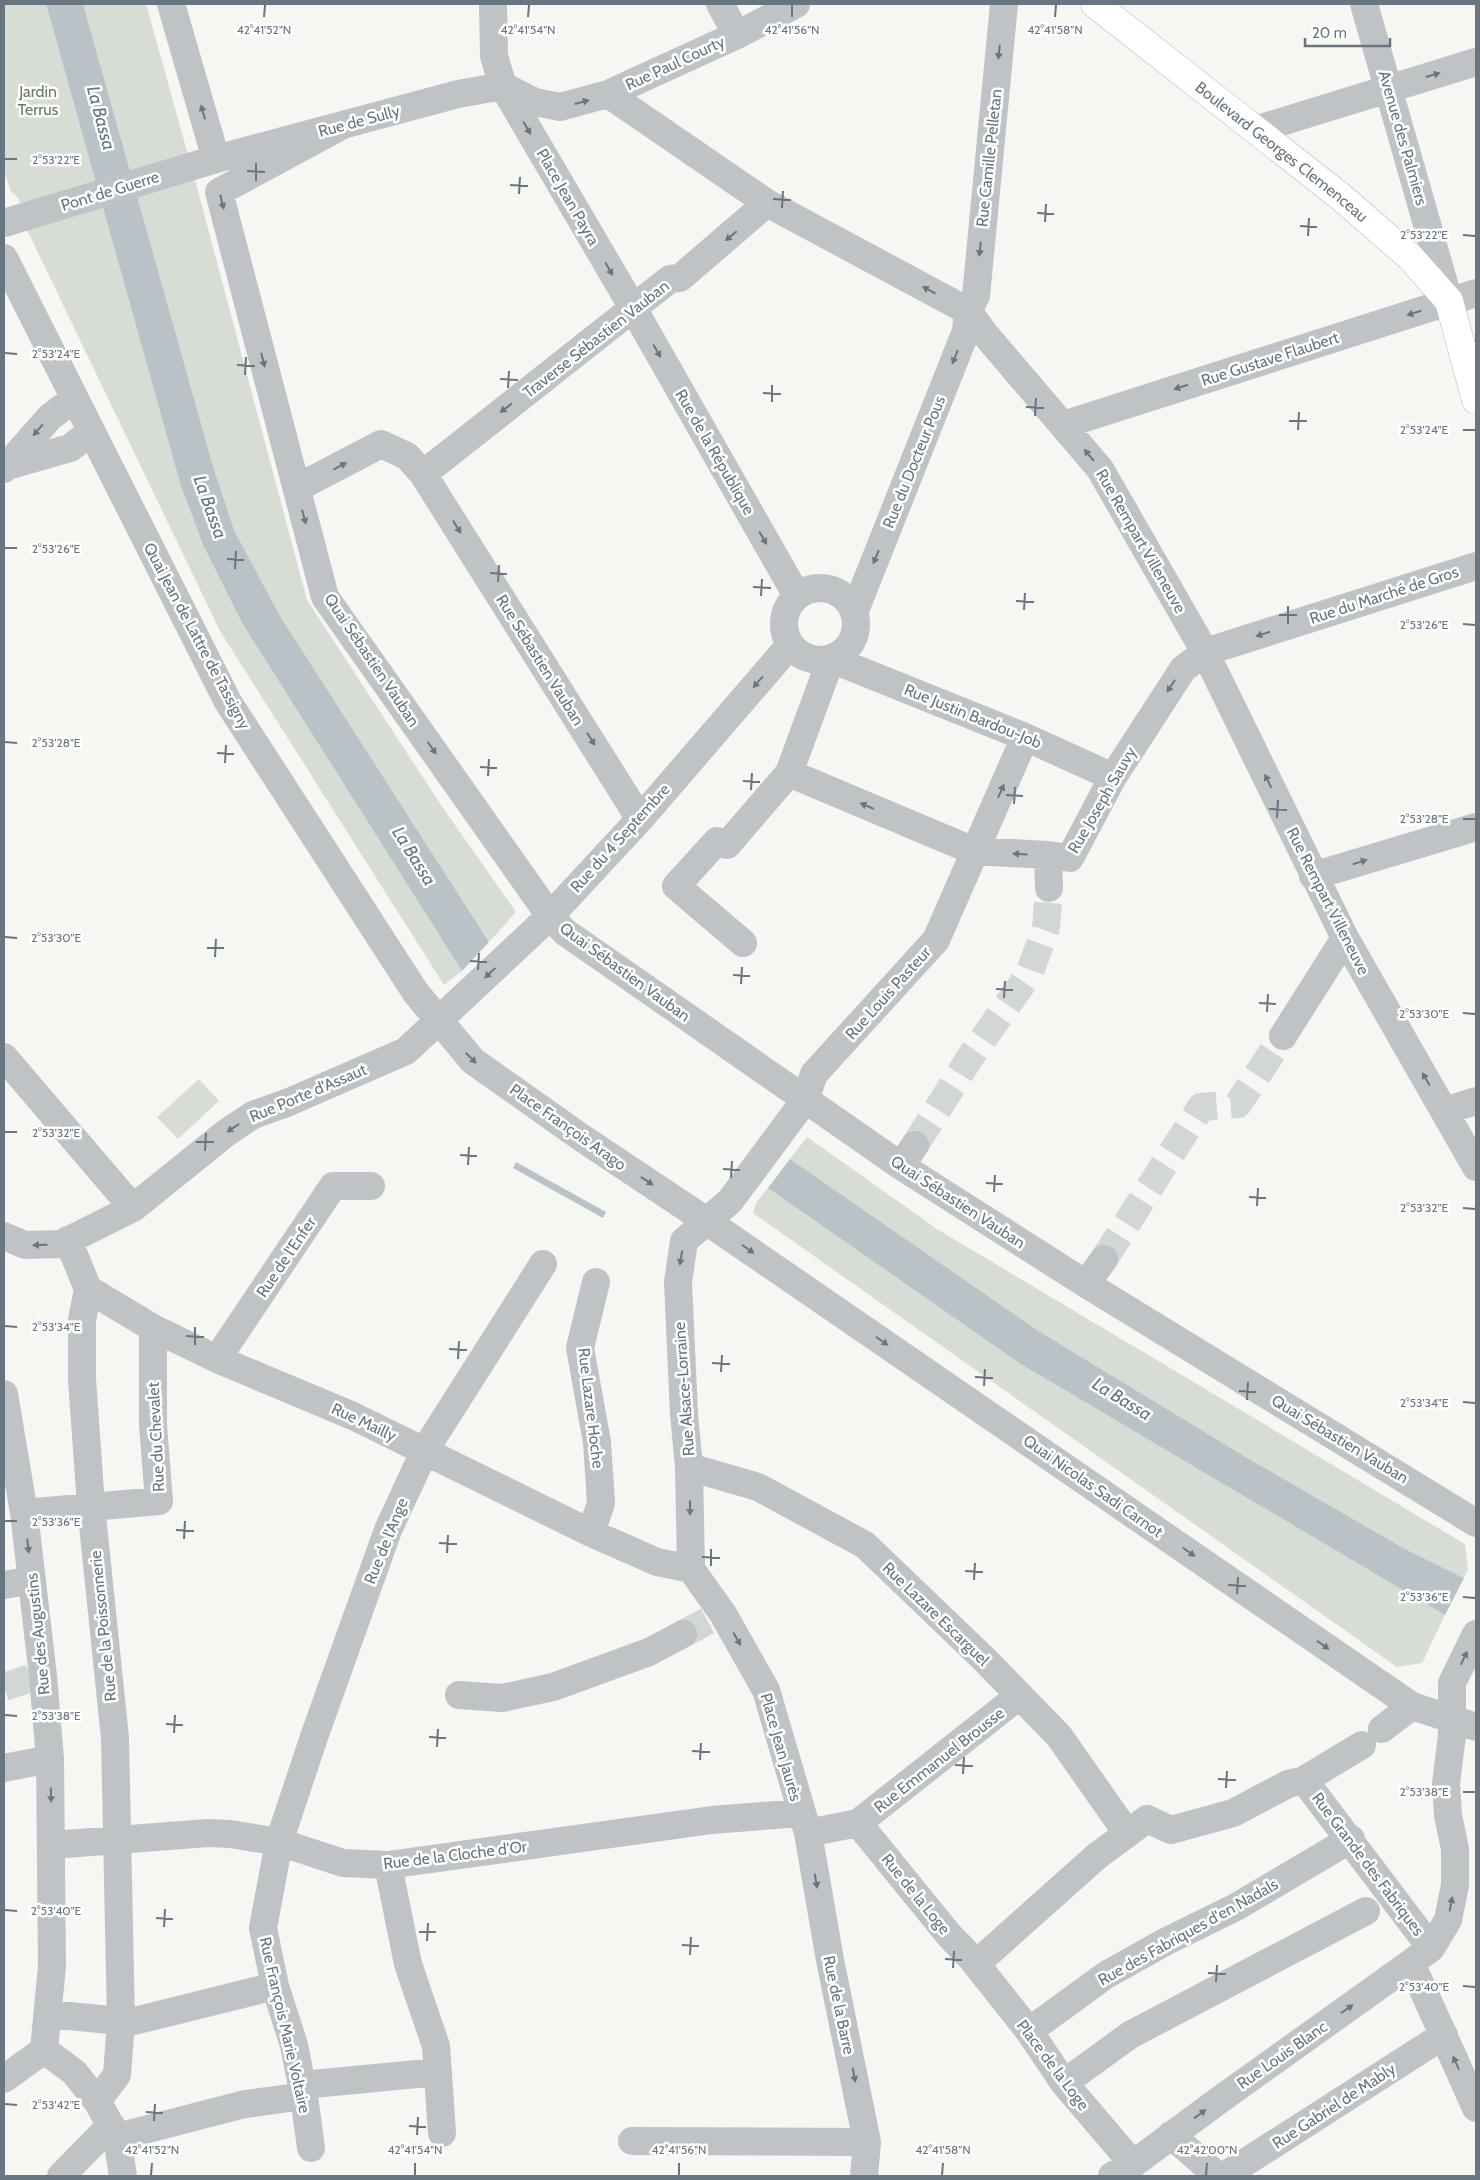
<svg xmlns="http://www.w3.org/2000/svg" width="1480" height="2180" viewBox="0 0 1480 2180" font-family="Cabin,sans-serif">
  <style>
    .green { fill: #d7dcd4 }
    .water { fill: #b9c2c6 }
    .pier { fill: #f6f6f3 }
    .lines { fill: none; stroke-linecap: round; stroke-linejoin: round }
    .minor-tunnel { stroke: #d2d6d6; stroke-width: 28; stroke-dasharray: 28 14; stroke-linecap: butt }
    .major-casing { stroke: #b3b7ba; stroke-width: 29 }
    .minor { stroke: #bfc3c6; stroke-width: 28 }
    .major { stroke: #fff; stroke-width: 28 }
    .oneway { fill: #687681 }
    .ticks { fill: none; stroke: #687681; stroke-width: 2 }
    .labels { text-anchor: middle; dominant-baseline: central; stroke-width: 5; stroke-linejoin: round; paint-order: stroke }
    .street-label { font-size: 16px; fill: #687681; stroke: #fff }
    .park-label { font-size: 16px; fill: #6a7966; stroke: #fff }
    .water-label { font-size: 18px; font-style: italic; fill: #63777d; stroke: #fff }
    .ticks-label { font-size: 12px; text-anchor: middle; fill: #687681; stroke: #fff; stroke-width: 5; stroke-linejoin: round; paint-order: stroke }
  </style>
  <rect width="100%" height="100%" fill="#f6f6f3"/>
  <path class="green" d="M 4,4 L 46,4 L 180,483 L 203,545 L 242,623 L 462,971 L 444,985 L 220,631 L 28,232 C 25,219 23,198 11,192 L 4,170 Z
    M 83,4 L 146,4 L 198,191 L 307,600 L 441,805 L 516,912 L 489,942 L 280,616 L 234,530 L 213,466 Z
    M 199,1079 L 219,1101 L 178,1139 L 157,1117 Z
    M 807,1137 L 937,1229 L 1465,1544 L 1468,1569 L 1464,1578 L 1405,1549 L 1244,1456 L 1037,1330 L 790,1159 Z
    M 768,1188 L 1019,1363 L 1445,1615 L 1422,1663 L 1397,1667 L 753,1213 L 756,1203 Z"/>
  <path class="water" d="M 46,4 L 83,4 L 213,466 L 234,530 L 280,616 L 489,942 L 462,971 L 242,623 L 203,545 L 180,483 Z
    M 790,1159 L 1037,1330 L 1244,1456 L 1405,1549 L 1476,1584 L 1476,1631 L 1445,1615 L 1019,1363 L 768,1188 Z
    M 516,1162 L 606,1212 L 603,1218 L 513,1168 Z"/>
  <path class="pier" d="M 1465,1576 L 1476,1581 L 1476,1633 L 1444,1617 Z"/>
  <g class="lines">
    <path class="minor-tunnel" d="M 915,1145 L 969,1059 L 1029,974 L 1046,928 L 1049,888
      M 1104,1259 L 1201,1107 L 1238,1104 L 1283,1036
      M 683,1634 L 709,1620
      M 4,1687 L 31,1678"/>
    <g class="major-casing">
      <g id="major">
        <path id="s1" d="M 1095,4 L 1341,197 L 1410,257 L 1449,301 L 1476,400"/>
      </g>
    </g>
    <path class="minor" d="M 171,4 L 216,159
      M 493,4 L 494,56 L 503,86 L 633,308 L 797,596
      M 720,4 L 737,35
      M 1364,4 L 1449,301
      M 503,86 L 535,102 L 560,107 L 608,94 L 737,35 L 796,4
      M 608,94 L 767,203 L 968,311 L 984,333 L 1100,469 L 1205,652 L 1345,938 L 1476,1167
      M 345,124 L 219,192 L 325,597 L 550,916 L 565,932 L 901,1166 L 1086,1284 L 1476,1523
      M 1255,130 L 1476,62
      M 4,223 L 216,159 L 458,94 L 503,86
      M 4,258 L 228,702 L 416,993 L 473,1061 L 582,1138 L 708,1222 L 1412,1706 L 1476,1727
      M 1063,425 L 1476,293
      M 7,466 L 70,448 L 91,432
      M 4,469 L 50,417 L 74,399
      M 423,474 L 670,279 L 680,278 L 767,203
      M 297,488 L 381,444 L 407,456 L 423,474 L 640,819
      M784 624a36 36 0 1 1 72 0a36 36 0 1 1-72 0Z
      M 854,613 L 966,331 L 968,311 L 976,296 L 1004,4
      M 789,773 L 974,851 L 1048,855 L 1070,858 L 1113,777 L 1183,669 L 1205,652 L 1476,566
      M 1048,855 L 1049,888
      M 1313,876 L 1476,827
      M 743,943 L 676,886 L 717,841 L 727,845 L 789,773 L 831,659 L 1025,737 L 1113,777
      M 1283,1036 L 1345,938
      M 4,1057 L 133,1208
      M 1444,1111 L 1476,1101
      M 901,1166 L 915,1145
      M 4,1236 L 25,1245 L 61,1244 L 133,1208 L 226,1133 L 253,1115 L 289,1102 L 406,1051 L 550,916 L 640,819 L 790,645
      M 68,1240 L 88,1289 L 153,1328 L 217,1359 L 353,1416 L 591,1533 L 657,1562 L 691,1569
      M 1086,1284 L 1104,1259
      M 88,1289 L 82,1320 L 82,1379 L 91,1506 L 115,1738 L 121,2021 L 117,2075 L 97,2101
      M 217,1359 L 333,1186 L 371,1186
      M 4,1394 L 24,1513 L 43,1676 L 50,1759 L 52,1966 L 44,2050
      M 689,1467 L 758,1487 L 865,1545 L 984,1659 L 1059,1736 L 1127,1833
      M 24,1513 L 159,1501 L 153,1425 L 153,1328
      M 591,1533 L 601,1503 L 597,1442 L 580,1348 L 596,1282
      M 691,1569 L 689,1467 L 684,1414 L 678,1282 L 684,1241 L 730,1201 L 805,1100 L 814,1074 L 936,940 L 1025,737
      M 691,1569 L 723,1614 L 766,1690 L 808,1833 L 830,1960 L 867,2142 L 864,2176
      M 4,1585 L 32,1580
      M 459,1695 L 502,1698 L 553,1687 L 649,1652 L 683,1634
      M 1382,1729 L 1412,1706
      M 4,1768 L 50,1759
      M 1304,1780 L 1431,1948
      M 858,1823 L 949,1935 L 972,1959 L 1029,2031 L 1064,2083 L 1133,2164
      M 808,1833 L 858,1823 L 1019,1696
      M 52,1845 L 208,1833 L 230,1834 L 279,1842 L 343,1863 L 388,1865 L 712,1820 L 801,1813
      M 388,1865 L 408,1964 L 436,2046 L 442,2133
      M 1411,1963 L 1476,2108
      M 976,1964 L 1097,1856 L 1147,1819 L 1171,1830 L 1233,1813 L 1288,1784 L 1304,1780 L 1362,1745
      M 48,2014 L 130,2022 L 275,1986
      M 1029,2031 L 1106,1975 L 1165,1942 L 1236,1907 L 1351,1839
      M 44,2050 L 74,2072 L 97,2101 L 117,2137 L 123,2176
      M 4,2079 L 44,2050
      M 1064,2083 L 1130,2035 L 1366,1911
      M 302,2085 L 438,2072
      M 1171,2135 L 1211,2170 L 1214,2176
      M 117,2137 L 245,2104 L 304,2096
      M 632,2141 L 867,2142
      M 311,2148 L 304,2096 L 294,2045 L 275,1986 L 263,1928 L 279,1842 L 314,1737 L 388,1530 L 425,1450 L 543,1264
      M 61,2176 L 111,2125
      M 1112,2176 L 1133,2164 L 1218,2101 L 1411,1963 L 1431,1948 L 1448,1920 L 1455,1885 L 1455,1849 L 1448,1815 L 1446,1784 L 1452,1735 L 1452,1683 L 1476,1634
      M 1224,2176 L 1444,2035"/>
    <use href="#major" class="major"/>
  </g>
  <defs><path id="oneway-solid" d="M-6-.8H1V-3.2L6.5 0L1 3.2V.8H-6Z" transform="scale(1.25)"/></defs>
  <g class="oneway">
    <use href="#oneway-solid" transform="translate(999 52) rotate(96)"/>
    <use href="#oneway-solid" transform="translate(1433 75) rotate(-16)"/>
    <use href="#oneway-solid" transform="translate(582 102) rotate(-15)"/>
    <use href="#oneway-solid" transform="translate(203 112) rotate(-106)"/>
    <use href="#oneway-solid" transform="translate(527 128) rotate(60)"/>
    <use href="#oneway-solid" transform="translate(222 202) rotate(76)"/>
    <use href="#oneway-solid" transform="translate(731 236) rotate(140)"/>
    <use href="#oneway-solid" transform="translate(980 249) rotate(96)"/>
    <use href="#oneway-solid" transform="translate(609 269) rotate(60)"/>
    <use href="#oneway-solid" transform="translate(929 290) rotate(-152)"/>
    <use href="#oneway-solid" transform="translate(1414 313) rotate(162)"/>
    <use href="#oneway-solid" transform="translate(657 351) rotate(60)"/>
    <use href="#oneway-solid" transform="translate(955 357) rotate(112)"/>
    <use href="#oneway-solid" transform="translate(263 360) rotate(76)"/>
    <use href="#oneway-solid" transform="translate(1181 387) rotate(162)"/>
    <use href="#oneway-solid" transform="translate(506 408) rotate(142)"/>
    <use href="#oneway-solid" transform="translate(38 430) rotate(131)"/>
    <use href="#oneway-solid" transform="translate(1089 455) rotate(-130)"/>
    <use href="#oneway-solid" transform="translate(340 466) rotate(-28)"/>
    <use href="#oneway-solid" transform="translate(304 517) rotate(75)"/>
    <use href="#oneway-solid" transform="translate(457 527) rotate(58)"/>
    <use href="#oneway-solid" transform="translate(763 538) rotate(60)"/>
    <use href="#oneway-solid" transform="translate(876 557) rotate(112)"/>
    <use href="#oneway-solid" transform="translate(1263 634) rotate(162)"/>
    <use href="#oneway-solid" transform="translate(758 682) rotate(131)"/>
    <use href="#oneway-solid" transform="translate(1171 686) rotate(123)"/>
    <use href="#oneway-solid" transform="translate(591 739) rotate(58)"/>
    <use href="#oneway-solid" transform="translate(432 748) rotate(55)"/>
    <use href="#oneway-solid" transform="translate(1268 781) rotate(-116)"/>
    <use href="#oneway-solid" transform="translate(1001 791) rotate(-66)"/>
    <use href="#oneway-solid" transform="translate(867 806) rotate(-157)"/>
    <use href="#oneway-solid" transform="translate(1020 854) rotate(-177)"/>
    <use href="#oneway-solid" transform="translate(1360 862) rotate(-17)"/>
    <use href="#oneway-solid" transform="translate(490 973) rotate(137)"/>
    <use href="#oneway-solid" transform="translate(471 1058) rotate(45)"/>
    <use href="#oneway-solid" transform="translate(1426 1079) rotate(-120)"/>
    <use href="#oneway-solid" transform="translate(233 1128) rotate(146)"/>
    <use href="#oneway-solid" transform="translate(647 1181) rotate(34)"/>
    <use href="#oneway-solid" transform="translate(40 1245) rotate(178)"/>
    <use href="#oneway-solid" transform="translate(748 1249) rotate(35)"/>
    <use href="#oneway-solid" transform="translate(681 1258) rotate(99)"/>
    <use href="#oneway-solid" transform="translate(882 1341) rotate(35)"/>
    <use href="#oneway-solid" transform="translate(690 1508) rotate(89)"/>
    <use href="#oneway-solid" transform="translate(28 1546) rotate(83)"/>
    <use href="#oneway-solid" transform="translate(1189 1552) rotate(35)"/>
    <use href="#oneway-solid" transform="translate(737 1639) rotate(61)"/>
    <use href="#oneway-solid" transform="translate(1323 1645) rotate(35)"/>
    <use href="#oneway-solid" transform="translate(1464 1658) rotate(-64)"/>
    <use href="#oneway-solid" transform="translate(51 1795) rotate(89)"/>
    <use href="#oneway-solid" transform="translate(816 1881) rotate(80)"/>
    <use href="#oneway-solid" transform="translate(1451 1904) rotate(-79)"/>
    <use href="#oneway-solid" transform="translate(1347 2009) rotate(-35)"/>
    <use href="#oneway-solid" transform="translate(1456 2063) rotate(-114)"/>
    <use href="#oneway-solid" transform="translate(854 2075) rotate(79)"/>
    <use href="#oneway-solid" transform="translate(1200 2114) rotate(-36)"/>
  </g>
  <path class="ticks" d="M 264,17 L 265,5M 528,17 L 529,5M 792,17 L 792,5M 1055,17 L 1056,5M 5,159 L 17,159M 247,171 L 265,172M 256,181 L 256,163M 510,185 L 528,186M 519,194 L 520,177M 773,199 L 791,200M 782,208 L 783,191M 1037,213 L 1054,214M 1045,222 L 1046,204M 1300,226 L 1317,227M 1463,235 L 1475,236M 1308,236 L 1309,218M 5,353 L 17,354M 237,365 L 255,366M 245,375 L 246,357M 500,379 L 518,380M 508,388 L 509,371M 763,393 L 781,394M 772,402 L 772,385M 1026,407 L 1044,408M 1035,416 L 1036,398M 1289,421 L 1307,421M 1298,430 L 1299,412M 1463,430 L 1475,430M 5,548 L 17,548M 227,559 L 244,560M 235,569 L 236,551M 490,573 L 507,574M 498,582 L 499,565M 753,587 L 771,588M 761,596 L 762,579M 1016,601 L 1034,602M 1024,610 L 1025,593M 1279,615 L 1297,615M 1288,624 L 1288,606M 1463,624 L 1475,625M 5,742 L 17,743M 217,753 L 234,754M 225,763 L 226,745M 480,767 L 497,768M 488,776 L 489,759M 743,781 L 760,782M 751,790 L 752,773M 1006,795 L 1023,796M 1014,804 L 1015,787M 1269,809 L 1287,810M 1277,818 L 1278,800M 1463,819 L 1475,819M 5,937 L 17,938M 207,948 L 224,948M 215,957 L 216,939M 470,961 L 487,962M 478,970 L 479,953M 733,975 L 750,976M 741,984 L 742,967M 996,989 L 1013,990M 1004,998 L 1005,981M 1259,1003 L 1276,1004M 1267,1012 L 1268,994M 1463,1013 L 1475,1014M 5,1132 L 17,1132M 196,1142 L 214,1142M 205,1151 L 206,1133M 460,1155 L 477,1156M 468,1165 L 469,1147M 723,1169 L 740,1170M 731,1178 L 732,1161M 986,1183 L 1003,1184M 994,1192 L 995,1175M 1249,1197 L 1266,1198M 1257,1206 L 1258,1188M 1463,1208 L 1475,1209M 5,1326 L 17,1327M 186,1336 L 204,1337M 195,1345 L 195,1327M 449,1349 L 467,1350M 458,1359 L 459,1341M 712,1363 L 730,1364M 721,1372 L 722,1355M 975,1377 L 993,1378M 984,1386 L 985,1369M 1239,1391 L 1256,1392M 1247,1400 L 1248,1382M 1463,1402 L 1475,1403M 5,1521 L 17,1521M 176,1530 L 194,1531M 184,1539 L 185,1521M 439,1543 L 457,1544M 447,1553 L 448,1535M 702,1557 L 720,1558M 711,1566 L 711,1549M 965,1571 L 983,1572M 974,1580 L 975,1563M 1228,1585 L 1246,1586M 1237,1594 L 1238,1577M 1463,1597 L 1475,1598M 5,1715 L 17,1716M 166,1724 L 183,1725M 174,1733 L 175,1715M 429,1737 L 446,1738M 437,1747 L 438,1729M 692,1751 L 710,1752M 700,1760 L 701,1743M 955,1765 L 973,1766M 963,1774 L 964,1757M 1218,1779 L 1236,1780M 1226,1788 L 1227,1771M 1463,1792 L 1475,1792M 5,1910 L 17,1911M 156,1918 L 173,1919M 164,1927 L 165,1909M 419,1932 L 436,1932M 427,1941 L 428,1923M 682,1945 L 699,1946M 690,1955 L 691,1937M 945,1959 L 962,1960M 953,1968 L 954,1951M 1208,1973 L 1226,1974M 1216,1982 L 1217,1965M 1463,1986 L 1475,1987M 5,2104 L 17,2105M 146,2112 L 163,2113M 154,2121 L 155,2104M 409,2126 L 426,2127M 417,2135 L 418,2117M 151,2175 L 152,2163M 415,2175 L 415,2163M 679,2175 L 679,2163M 942,2175 L 943,2163M 1206,2175 L 1207,2163"/>
  <g class="labels">
    <g class="street-label">
      <text transform="translate(675 63) rotate(-25)">Rue Paul Courty</text>
      <text transform="translate(359 121) rotate(-15)">Rue de Sully</text>
      <text transform="translate(1403 138) rotate(74)">Avenue des Palmiers</text>
      <text stroke="none"><textPath href="#s1" startOffset="238">Boulevard Georges Clemenceau</textPath></text>
      <text transform="translate(989 158) rotate(-84)">Rue Camille Pelletan</text>
      <text transform="translate(110 191) rotate(-17)">Pont de Guerre</text>
      <text transform="translate(568 197) rotate(60)">Place Jean Payra</text>
      <text transform="translate(596 339) rotate(-38)">Traverse Sébastien Vauban</text>
      <text transform="translate(1270 359) rotate(-18)">Rue Gustave Flaubert</text>
      <text transform="translate(715 452) rotate(60)">Rue de la République</text>
      <text transform="translate(914 462) rotate(-68)">Rue du Docteur Pous</text>
      <text transform="translate(1141 541) rotate(60)">Rue Rempart Villeneuve</text>
      <text transform="translate(1384 595) rotate(-18)">Rue du Marché de Gros</text>
      <text transform="translate(197 636) rotate(62)">Quai Jean de Lattre de Tassigny</text>
      <text transform="translate(372 660) rotate(56)">Quai Sébastien Vauban</text>
      <text transform="translate(540 660) rotate(58)">Rue Sébastien Vauban</text>
      <text transform="translate(973 716) rotate(22)">Rue Justin Bardou-Job</text>
      <text transform="translate(1102 800) rotate(-60)">Rue Joseph Sauvy</text>
      <text transform="translate(620 838) rotate(-48)">Rue du 4 Septembre</text>
      <text transform="translate(1328 901) rotate(63)">Rue Rempart Villeneuve</text>
      <text transform="translate(625 972) rotate(36)">Quai Sébastien Vauban</text>
      <text transform="translate(888 993) rotate(-48)">Rue Louis Pasteur</text>
      <text transform="translate(308 1093) rotate(-23)">Rue Porte d'Assaut</text>
      <text transform="translate(568 1127) rotate(35)">Place François Arago</text>
      <text transform="translate(958 1202) rotate(33)">Quai Sébastien Vauban</text>
      <text transform="translate(286 1257) rotate(-56)">Rue de l'Enfer</text>
      <text transform="translate(684 1389) rotate(-94)">Rue Alsace-Lorraine</text>
      <text transform="translate(591 1408) rotate(83)">Rue Lazare Hoche</text>
      <text transform="translate(364 1422) rotate(25)">Rue Mailly</text>
      <text transform="translate(156 1437) rotate(-93)">Rue du Chevalet</text>
      <text transform="translate(1340 1439) rotate(31)">Quai Sébastien Vauban</text>
      <text transform="translate(1093 1486) rotate(35)">Quai Nicolas Sadi Carnot</text>
      <text transform="translate(386 1541) rotate(-68)">Rue de l'Ange</text>
      <text transform="translate(936 1614) rotate(44)">Rue Lazare Escarguel</text>
      <text transform="translate(103 1626) rotate(-96)">Rue de la Poissonnerie</text>
      <text transform="translate(38 1634) rotate(-96)">Rue des Augustins</text>
      <text transform="translate(781 1747) rotate(74)">Place Jean Jaurès</text>
      <text transform="translate(939 1760) rotate(-38)">Rue Emmanuel Brousse</text>
      <text transform="translate(455 1855) rotate(-7)">Rue de la Cloche d'Or</text>
      <text transform="translate(1368 1864) rotate(53)">Rue Grande des Fabriques</text>
      <text transform="translate(916 1894) rotate(51)">Rue de la Loge</text>
      <text transform="translate(1188 1932) rotate(-29)">Rue des Fabriques d'en Nadals</text>
      <text transform="translate(839 2005) rotate(78)">Rue de la Barre</text>
      <text transform="translate(285 2025) rotate(77)">Rue François Marie Voltaire</text>
      <text transform="translate(1282 2055) rotate(-35)">Rue Louis Blanc</text>
      <text transform="translate(1053 2065) rotate(53)">Place de la Loge</text>
      <text transform="translate(1334 2106) rotate(-33)">Rue Gabriel de Mably</text>
    </g>
    <g class="park-label">
      <text x="38" y="91">Jardin<tspan x="38" dy="18">Terrus</tspan></text>
    </g>
    <g class="water-label">
      <text transform="translate(101 118) rotate(75)">La Bassa</text>
      <text transform="translate(210 507) rotate(70)">La Bassa</text>
      <text transform="translate(414 856) rotate(58)">La Bassa</text>
      <text transform="translate(1122 1399) rotate(31)">La Bassa</text>
    </g>
  </g>
  <g class="ticks-label">
    <text x="264" y="34">42°41'52"N</text>
    <text x="528" y="34">42°41'54"N</text>
    <text x="792" y="34">42°41'56"N</text>
    <text x="1055" y="34">42°41'58"N</text>
    <text x="56" y="164">2°53'22"E</text>
    <text x="1424" y="239">2°53'22"E</text>
    <text x="56" y="358">2°53'24"E</text>
    <text x="1424" y="434">2°53'24"E</text>
    <text x="56" y="553">2°53'26"E</text>
    <text x="1424" y="629">2°53'26"E</text>
    <text x="56" y="747">2°53'28"E</text>
    <text x="1424" y="823">2°53'28"E</text>
    <text x="56" y="942">2°53'30"E</text>
    <text x="1424" y="1018">2°53'30"E</text>
    <text x="56" y="1137">2°53'32"E</text>
    <text x="1424" y="1212">2°53'32"E</text>
    <text x="56" y="1331">2°53'34"E</text>
    <text x="1424" y="1407">2°53'34"E</text>
    <text x="56" y="1526">2°53'36"E</text>
    <text x="1424" y="1601">2°53'36"E</text>
    <text x="56" y="1720">2°53'38"E</text>
    <text x="1424" y="1796">2°53'38"E</text>
    <text x="56" y="1915">2°53'40"E</text>
    <text x="1424" y="1991">2°53'40"E</text>
    <text x="56" y="2109">2°53'42"E</text>
    <text x="152" y="2154">42°41'52"N</text>
    <text x="415" y="2154">42°41'54"N</text>
    <text x="679" y="2154">42°41'56"N</text>
    <text x="943" y="2154">42°41'58"N</text>
    <text x="1207" y="2154">42°42'00"N</text>
  </g>
  <rect width="1480" height="2180" fill="none" stroke="#687681" stroke-width="10"/>
  <path d="M1305 38v8h85v-8" fill="none" stroke="#687681" stroke-width="2.5"/>
  <text x="1312" y="38" font-size="15" fill="#687681" stroke="#ffffff" stroke-width="4" paint-order="stroke">20 m</text>
</svg>
